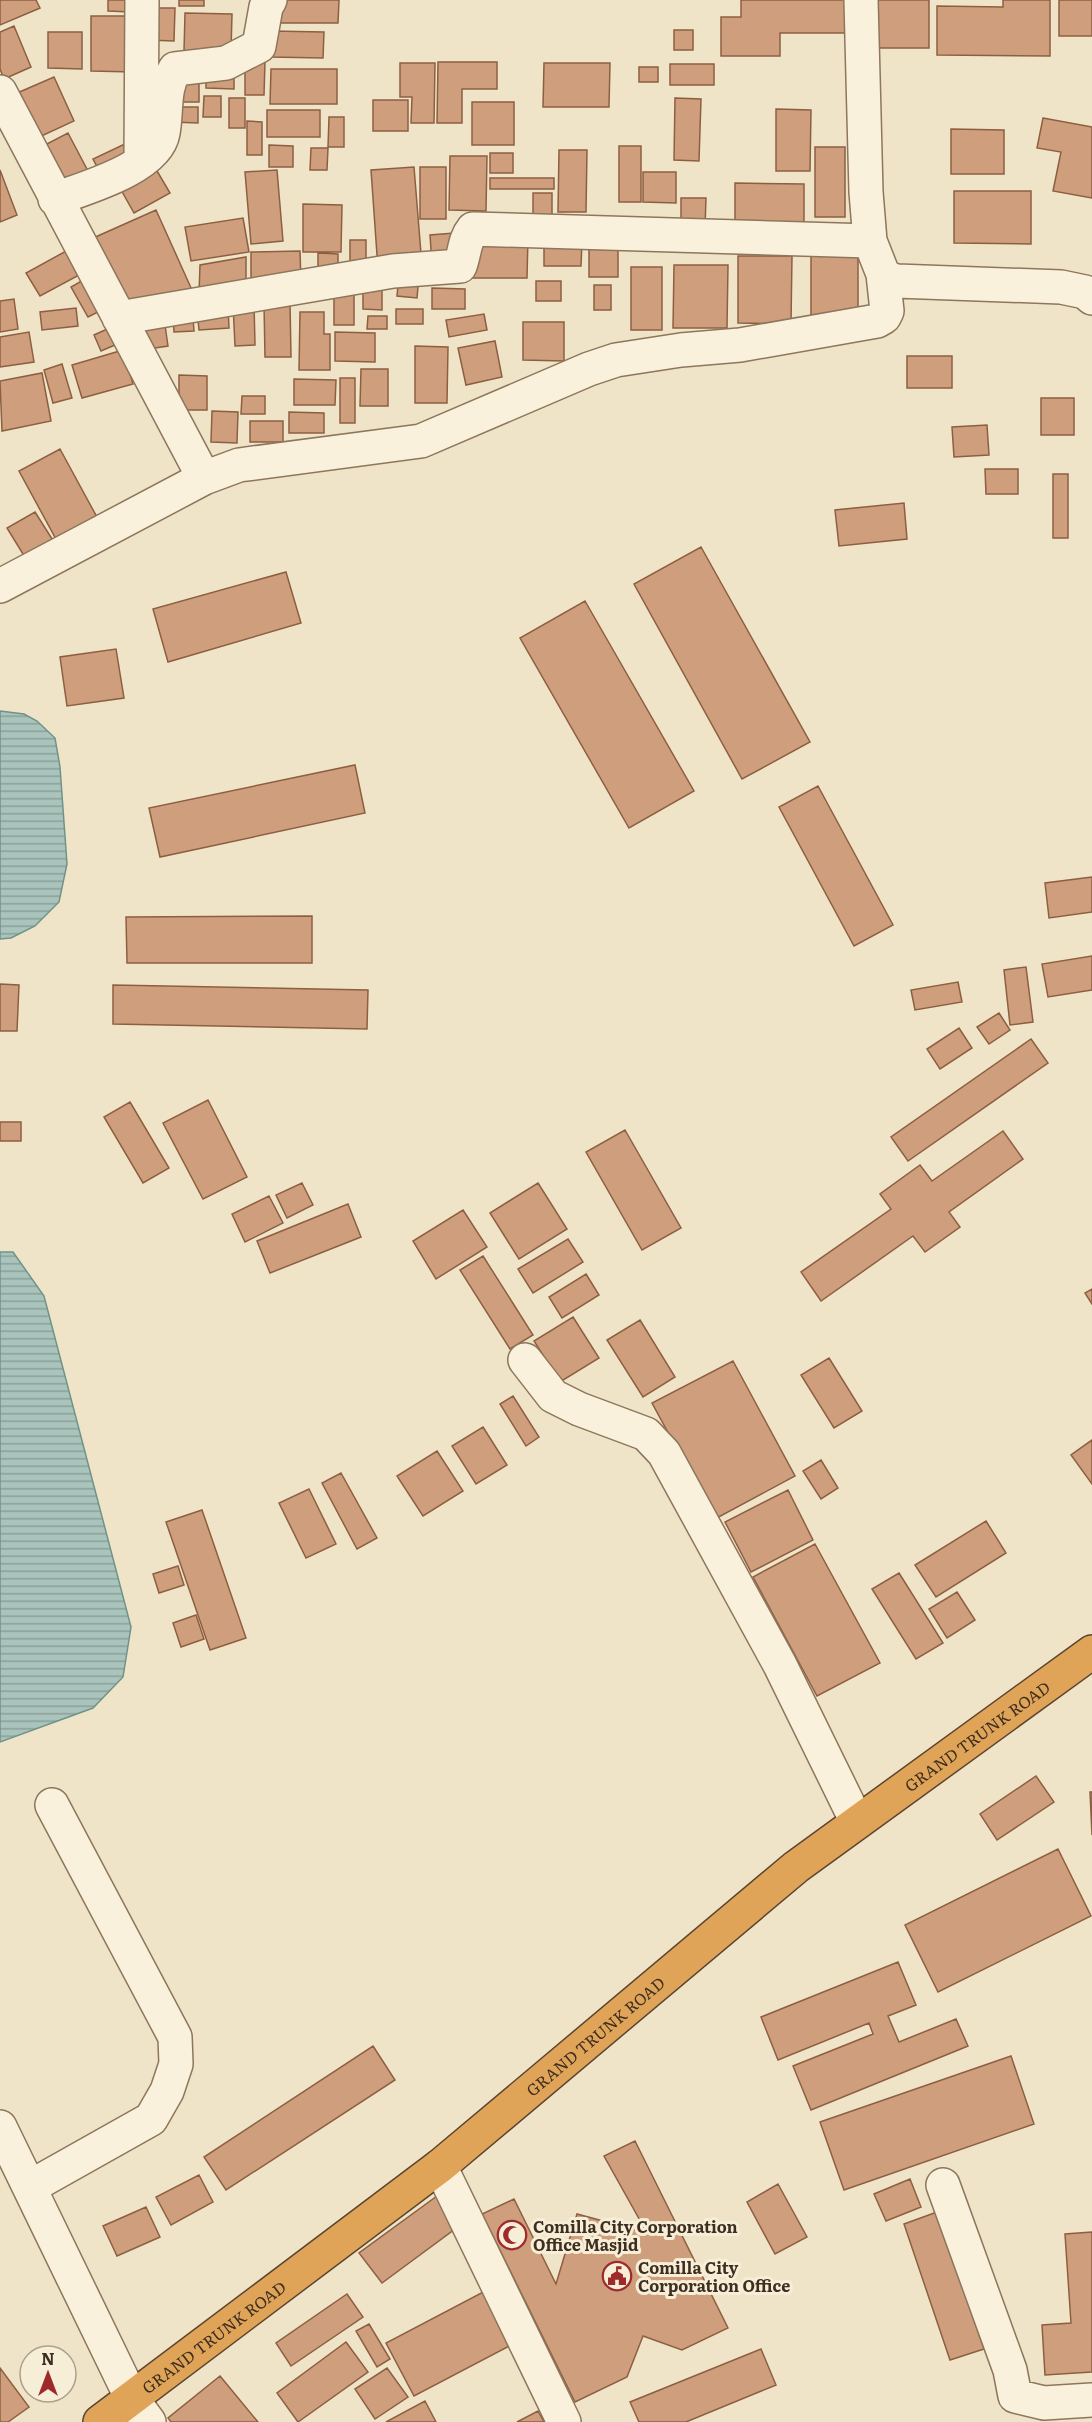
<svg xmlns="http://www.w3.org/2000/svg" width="1092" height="2422" viewBox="0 0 1092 2422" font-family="Literata,serif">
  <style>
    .water { fill: url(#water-rules); stroke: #6f938a; stroke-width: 1.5 }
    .building { fill: #cf9f7d; stroke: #8d5f41; stroke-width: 1.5 }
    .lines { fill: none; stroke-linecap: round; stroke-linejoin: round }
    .minor-casing { stroke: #8d765c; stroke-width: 36 }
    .highway-casing { stroke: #5b4430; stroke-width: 36 }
    .minor { stroke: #faf1dc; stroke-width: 33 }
    .highway { stroke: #e0a458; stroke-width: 33 }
    .labels { text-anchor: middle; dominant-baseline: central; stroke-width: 6; stroke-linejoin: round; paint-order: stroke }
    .street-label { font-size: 16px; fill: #3d2e20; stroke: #f7eed8 }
    .poi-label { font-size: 16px; font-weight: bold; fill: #3d2e20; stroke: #f7eed8; text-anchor: start }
  </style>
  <defs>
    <pattern id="water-rules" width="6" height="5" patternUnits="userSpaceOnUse" patternTransform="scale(1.5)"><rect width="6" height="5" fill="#a9c4bc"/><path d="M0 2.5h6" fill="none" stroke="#8ba098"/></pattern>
  </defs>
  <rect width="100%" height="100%" fill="#f0e4c8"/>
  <path class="water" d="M 0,711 L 24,714 L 37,721 L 55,738 L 60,767 L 67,864 L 59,902 L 35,926 L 11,938 L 0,939 Z
    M 0,1252 L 13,1252 L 44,1296 L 131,1627 L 123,1677 L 93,1708 L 0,1742 Z"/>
  <path class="building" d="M 0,0 L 36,0 L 40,8 L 0,25 Z
    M 108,0 L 130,0 L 130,12 L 108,11 Z
    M 179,0 L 204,0 L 204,6 L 179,6 Z
    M 278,0 L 339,0 L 338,23 L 278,23 Z
    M 741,0 L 847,0 L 847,33 L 780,33 L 780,56 L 721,56 L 721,17 L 741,17 Z
    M 876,0 L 929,0 L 929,48 L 876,48 Z
    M 1003,0 L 1050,0 L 1050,56 L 937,55 L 937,6 L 1003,7 Z
    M 1059,0 L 1092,0 L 1092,36 L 1059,36 Z
    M 147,8 L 175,8 L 174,41 L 147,40 Z
    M 185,13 L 232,14 L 231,52 L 184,51 Z
    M 91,16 L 134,16 L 133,72 L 91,71 Z
    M 14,26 L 31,67 L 4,79 L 0,69 L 0,32 Z
    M 674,30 L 693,30 L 693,50 L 674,50 Z
    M 270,31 L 324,32 L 323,58 L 270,57 Z
    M 48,32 L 82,32 L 82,69 L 48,68 Z
    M 245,61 L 265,61 L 264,95 L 245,95 Z
    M 438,62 L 497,62 L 497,89 L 462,89 L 462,123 L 437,123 Z
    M 400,63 L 435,63 L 434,123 L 411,123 L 412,97 L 400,97 Z
    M 544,63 L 610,63 L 609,107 L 543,107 Z
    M 670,64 L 714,64 L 714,85 L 670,85 Z
    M 639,67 L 658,67 L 658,82 L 639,82 Z
    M 271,69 L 337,69 L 337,104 L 270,104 Z
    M 206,71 L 234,71 L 234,89 L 206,88 Z
    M 176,75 L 199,75 L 199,102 L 176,102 Z
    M 54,77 L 74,121 L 35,139 L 15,94 Z
    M 204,96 L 221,96 L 221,117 L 203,117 Z
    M 229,98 L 245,98 L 245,128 L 229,128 Z
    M 675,98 L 701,99 L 699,161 L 674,160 Z
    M 373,100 L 408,100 L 408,131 L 373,131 Z
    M 472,102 L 514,102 L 514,145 L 472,145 Z
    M 172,107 L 198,107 L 198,123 L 172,122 Z
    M 776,109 L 811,110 L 810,171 L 776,171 Z
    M 267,110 L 320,110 L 320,137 L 267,137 Z
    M 329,117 L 344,117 L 344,147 L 328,147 Z
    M 1043,118 L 1092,127 L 1092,198 L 1053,191 L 1061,152 L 1037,148 Z
    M 247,121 L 262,122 L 262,155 L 247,155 Z
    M 951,129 L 1004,130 L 1004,174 L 951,174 Z
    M 68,133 L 89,173 L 60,189 L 39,148 Z
    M 129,142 L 139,161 L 103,178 L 93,159 Z
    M 269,145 L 293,146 L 293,167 L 269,167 Z
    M 619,146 L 641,146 L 641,202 L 619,202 Z
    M 815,147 L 845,147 L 845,217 L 815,217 Z
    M 311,148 L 328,148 L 327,170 L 310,170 Z
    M 559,150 L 587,150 L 586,212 L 558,212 Z
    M 490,153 L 513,153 L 513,173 L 490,173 Z
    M 450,156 L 487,156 L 486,211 L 449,210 Z
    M 150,159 L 170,193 L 134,213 L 115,179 Z
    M 414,167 L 422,266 L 378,269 L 371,170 Z
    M 420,167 L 446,167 L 446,219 L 420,219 Z
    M 0,170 L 17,215 L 0,222 Z
    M 277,170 L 283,241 L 251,244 L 245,172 Z
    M 643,172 L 676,172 L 676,203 L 643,202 Z
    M 490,178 L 554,178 L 554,189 L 490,189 Z
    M 735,183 L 804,184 L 804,229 L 735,229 Z
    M 954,191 L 1031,191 L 1031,244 L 954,243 Z
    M 533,193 L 552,193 L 552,228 L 533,228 Z
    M 681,198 L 706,198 L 705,228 L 681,228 Z
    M 303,204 L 342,205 L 341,252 L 303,252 Z
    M 156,210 L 192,290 L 127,319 L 91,239 Z
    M 243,218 L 249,252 L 191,261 L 185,227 Z
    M 454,233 L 456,262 L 432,264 L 430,235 Z
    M 474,236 L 528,237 L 527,278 L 473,278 Z
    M 350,240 L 366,240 L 366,267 L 350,266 Z
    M 544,241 L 582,241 L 581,266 L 544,266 Z
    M 589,249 L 618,250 L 618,277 L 589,277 Z
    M 68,250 L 81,274 L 40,296 L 26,273 Z
    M 300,251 L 301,283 L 251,284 L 251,252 Z
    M 318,253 L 338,254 L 338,279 L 318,278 Z
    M 811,255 L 858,255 L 858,316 L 811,315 Z
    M 738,256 L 792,256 L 791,324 L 738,323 Z
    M 246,257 L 246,295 L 199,294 L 200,265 Z
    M 674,265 L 728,265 L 727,328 L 673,328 Z
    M 631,267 L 662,267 L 662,330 L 631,330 Z
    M 399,274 L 419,276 L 417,298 L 397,296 Z
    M 363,277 L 382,277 L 382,310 L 363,309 Z
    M 85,279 L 102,310 L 88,317 L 71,287 Z
    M 536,281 L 561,281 L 561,301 L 536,301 Z
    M 594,285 L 611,285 L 611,310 L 594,310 Z
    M 432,288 L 465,289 L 465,309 L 432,309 Z
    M 334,292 L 354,293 L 354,325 L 334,325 Z
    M 14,299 L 18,329 L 0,332 L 0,301 Z
    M 254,303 L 255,345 L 235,346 L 233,304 Z
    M 290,303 L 291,357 L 265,357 L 264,304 Z
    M 76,308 L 78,326 L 42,330 L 40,312 Z
    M 228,308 L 229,328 L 199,330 L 197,310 Z
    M 396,309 L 423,309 L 423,324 L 396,324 Z
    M 300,312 L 324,312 L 324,334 L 330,334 L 330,370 L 299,370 Z
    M 484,314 L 487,330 L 449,337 L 446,320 Z
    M 368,316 L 387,316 L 387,329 L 367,329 Z
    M 164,318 L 168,346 L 142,350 L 137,322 Z
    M 193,318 L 194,331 L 174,332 L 173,319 Z
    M 523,322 L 564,322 L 564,361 L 523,360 Z
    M 114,326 L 122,342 L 101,351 L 94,335 Z
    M 29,332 L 34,362 L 0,367 L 0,337 Z
    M 335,332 L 375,333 L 375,362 L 335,361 Z
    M 495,341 L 502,377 L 466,385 L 458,348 Z
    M 415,346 L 448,347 L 447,403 L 415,403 Z
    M 123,350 L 133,384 L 82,398 L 72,365 Z
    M 907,356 L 952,356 L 952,388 L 907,388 Z
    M 62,364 L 72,398 L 53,403 L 44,370 Z
    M 361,369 L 388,369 L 388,406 L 360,406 Z
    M 42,373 L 51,421 L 2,431 L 0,381 Z
    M 179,375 L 207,376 L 207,410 L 179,410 Z
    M 340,378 L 355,378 L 355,423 L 340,423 Z
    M 294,379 L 336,380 L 335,405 L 294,405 Z
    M 242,396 L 265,396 L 265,414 L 241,414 Z
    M 1041,398 L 1074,398 L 1074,435 L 1041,435 Z
    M 212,411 L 238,412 L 237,443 L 211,442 Z
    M 289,412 L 324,413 L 324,433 L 289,433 Z
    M 250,421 L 283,421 L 283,442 L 250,442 Z
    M 987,425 L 989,455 L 954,457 L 952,427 Z
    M 60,449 L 98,519 L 57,541 L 19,471 Z
    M 985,469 L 1018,469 L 1018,494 L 986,494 Z
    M 1053,474 L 1068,474 L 1068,538 L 1053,538 Z
    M 904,503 L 907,539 L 839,546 L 835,510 Z
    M 35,512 L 54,542 L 26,559 L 7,528 Z
    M 701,547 L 810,742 L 742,779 L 634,584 Z
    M 286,572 L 301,623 L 168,662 L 153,609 Z
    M 585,601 L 694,791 L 629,828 L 520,638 Z
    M 116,649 L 124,698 L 67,706 L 60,657 Z
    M 355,765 L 365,813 L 160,857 L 149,808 Z
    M 818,786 L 893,925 L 854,946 L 779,807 Z
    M 1092,877 L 1092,912 L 1049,918 L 1045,883 Z
    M 312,916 L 312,963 L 127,963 L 126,917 Z
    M 1092,956 L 1092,990 L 1048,997 L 1042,964 Z
    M 1026,967 L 1033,1022 L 1010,1025 L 1004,970 Z
    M 958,982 L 962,1002 L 915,1010 L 911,990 Z
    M 0,984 L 19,985 L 17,1031 L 0,1031 Z
    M 113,985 L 368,990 L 367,1029 L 113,1024 Z
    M 999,1013 L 1010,1030 L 989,1044 L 977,1027 Z
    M 959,1028 L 972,1048 L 940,1069 L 927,1049 Z
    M 1031,1039 L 1048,1063 L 908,1161 L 891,1137 Z
    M 208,1100 L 247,1177 L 203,1199 L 163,1123 Z
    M 130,1102 L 169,1168 L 143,1183 L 104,1117 Z
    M 0,1122 L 21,1122 L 21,1141 L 0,1141 Z
    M 625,1130 L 681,1228 L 642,1250 L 586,1152 Z
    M 1003,1131 L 1023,1159 L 949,1212 L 960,1227 L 925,1252 L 913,1236 L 821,1301 L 801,1272 L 891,1209 L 880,1194 L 920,1165 L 932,1181 Z
    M 302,1183 L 313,1205 L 287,1218 L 276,1195 Z
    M 538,1183 L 567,1229 L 519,1259 L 490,1213 Z
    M 269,1196 L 283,1223 L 245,1242 L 232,1214 Z
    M 348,1204 L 361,1237 L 270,1273 L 257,1241 Z
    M 463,1210 L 487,1247 L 436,1279 L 413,1241 Z
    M 568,1239 L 583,1262 L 533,1293 L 518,1269 Z
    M 483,1256 L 533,1335 L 510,1349 L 460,1270 Z
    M 586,1274 L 599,1295 L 562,1318 L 549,1297 Z
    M 1092,1289 L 1092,1304 L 1085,1293 Z
    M 573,1317 L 599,1358 L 560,1382 L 534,1341 Z
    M 640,1320 L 675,1377 L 643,1397 L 607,1340 Z
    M 829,1358 L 862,1411 L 834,1428 L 801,1375 Z
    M 733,1361 L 795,1476 L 715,1519 L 652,1403 Z
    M 513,1396 L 539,1437 L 526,1446 L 500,1404 Z
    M 483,1427 L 507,1465 L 476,1484 L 452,1446 Z
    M 1092,1440 L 1092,1484 L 1071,1455 Z
    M 437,1451 L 463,1491 L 423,1516 L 397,1476 Z
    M 821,1460 L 838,1488 L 821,1499 L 803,1471 Z
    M 341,1473 L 377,1538 L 357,1549 L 322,1483 Z
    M 309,1489 L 336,1544 L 306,1558 L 279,1503 Z
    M 788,1490 L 813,1540 L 751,1572 L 725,1522 Z
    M 202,1510 L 246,1638 L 210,1650 L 166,1522 Z
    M 986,1521 L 1006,1553 L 936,1597 L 915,1565 Z
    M 815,1544 L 880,1663 L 817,1696 L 753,1577 Z
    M 178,1566 L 184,1585 L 159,1593 L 153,1574 Z
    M 899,1573 L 943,1643 L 916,1659 L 872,1589 Z
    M 957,1592 L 975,1620 L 947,1638 L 929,1609 Z
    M 196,1615 L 204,1639 L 181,1647 L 173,1623 Z
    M 1036,1776 L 1054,1802 L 997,1840 L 980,1814 Z
    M 1090,1792 L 1092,1792 L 1092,1835 Z
    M 1058,1849 L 1091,1916 L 938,1992 L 905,1925 Z
    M 898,1962 L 916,2005 L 888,2016 L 899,2042 L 956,2019 L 968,2046 L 811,2110 L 793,2066 L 873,2034 L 869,2023 L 778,2060 L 761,2017 Z
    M 373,2046 L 395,2080 L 226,2190 L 204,2157 Z
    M 1011,2056 L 1034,2124 L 844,2190 L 820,2122 Z
    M 635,2141 L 728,2328 L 682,2350 L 643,2336 L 627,2377 L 575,2402 L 482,2214 L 514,2199 L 556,2284 L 577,2214 L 647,2233 L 604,2156 Z
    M 199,2175 L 213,2202 L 171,2225 L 156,2197 Z
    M 910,2179 L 921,2207 L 886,2221 L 874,2194 Z
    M 778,2184 L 807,2237 L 775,2254 L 747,2202 Z
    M 437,2196 L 459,2226 L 382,2283 L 359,2253 Z
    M 146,2207 L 160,2237 L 117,2256 L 103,2226 Z
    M 937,2212 L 984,2349 L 950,2360 L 904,2224 Z
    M 1092,2232 L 1092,2372 L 1045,2375 L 1042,2325 L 1071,2323 L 1065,2234 Z
    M 487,2290 L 515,2343 L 414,2396 L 386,2343 Z
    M 347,2294 L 363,2317 L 291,2366 L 276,2343 Z
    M 369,2324 L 390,2359 L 377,2367 L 356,2331 Z
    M 346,2342 L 368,2372 L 298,2422 L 277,2393 Z
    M 761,2349 L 776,2385 L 686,2422 L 639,2422 L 630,2402 Z
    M 0,2368 L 29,2407 L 8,2422 L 0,2422 Z
    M 387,2368 L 408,2397 L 375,2419 L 355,2389 Z
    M 220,2376 L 258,2422 L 171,2422 L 168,2418 Z
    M 425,2401 L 436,2422 L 386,2422 Z
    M 538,2411 L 544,2422 L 517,2422 Z"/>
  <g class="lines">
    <g class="minor-casing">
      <path id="minor" d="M 861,0 L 866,192 L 870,241 L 883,274 L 890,279 L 897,281 L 1061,287 L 1085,292 L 1092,298
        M 0,92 L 204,478
        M 141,160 L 142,0
        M 55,199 C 85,188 157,168 163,133 C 167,112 163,89 175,69 L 226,63 L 259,46 L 266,7 L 270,0
        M 119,318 L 393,271 L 460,266 C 465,253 464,240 473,229 L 870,241
        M 0,586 L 204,478 L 239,465 L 421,441 L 589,369 L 616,360 L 681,350 L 740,345 L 877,321 L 884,317 L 887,311 L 883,274
        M 525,1360 L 553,1396 L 579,1409 L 646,1434 L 664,1453 L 780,1665 L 857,1822
        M 0,2127 L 132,2399 L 149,2422
        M 440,2166 L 564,2422
        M 943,2185 L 1010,2370 L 1015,2396 L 1044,2403 L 1092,2400
        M 30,2187 L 151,2119 L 167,2091 L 176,2064 L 175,2037 L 52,1805"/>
    </g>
    <g class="highway-casing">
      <g id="highway">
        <path id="s1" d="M 100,2422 L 440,2166 L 796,1867 L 1092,1652"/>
      </g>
    </g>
    <use href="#minor" class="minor"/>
    <use href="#highway" class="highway"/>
  </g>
  <defs>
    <g id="mosque-ring" transform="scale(1.5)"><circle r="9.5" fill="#f7eed8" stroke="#9e2a2b" stroke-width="1.5"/><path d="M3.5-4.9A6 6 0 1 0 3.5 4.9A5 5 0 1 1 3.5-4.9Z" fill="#9e2a2b"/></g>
    <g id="civic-ring" transform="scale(1.5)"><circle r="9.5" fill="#f7eed8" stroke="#9e2a2b" stroke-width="1.5"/><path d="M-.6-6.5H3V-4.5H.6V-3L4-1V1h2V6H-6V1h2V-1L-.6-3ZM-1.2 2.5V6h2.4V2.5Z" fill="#9e2a2b"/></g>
  </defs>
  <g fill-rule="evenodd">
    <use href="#mosque-ring" x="512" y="2235"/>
    <use href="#civic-ring" x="617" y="2276"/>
  </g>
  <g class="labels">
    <g class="street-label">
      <text stroke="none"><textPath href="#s1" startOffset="1114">GRAND TRUNK ROAD</textPath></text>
      <text stroke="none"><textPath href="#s1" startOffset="628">GRAND TRUNK ROAD</textPath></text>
      <text stroke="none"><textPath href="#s1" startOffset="142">GRAND TRUNK ROAD</textPath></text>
    </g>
    <g class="poi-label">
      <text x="533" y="2226">Comilla City Corporation<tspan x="533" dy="18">Office Masjid</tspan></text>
      <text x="638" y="2267">Comilla City<tspan x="638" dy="18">Corporation Office</tspan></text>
    </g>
  </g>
  <g transform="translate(48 2374)"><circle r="28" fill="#f7eed8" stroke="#ada18e" stroke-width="1.5"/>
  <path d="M0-4.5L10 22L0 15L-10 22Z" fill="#9e2a2b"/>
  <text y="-9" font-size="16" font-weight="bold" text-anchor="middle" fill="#3d2e20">N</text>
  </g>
</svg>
